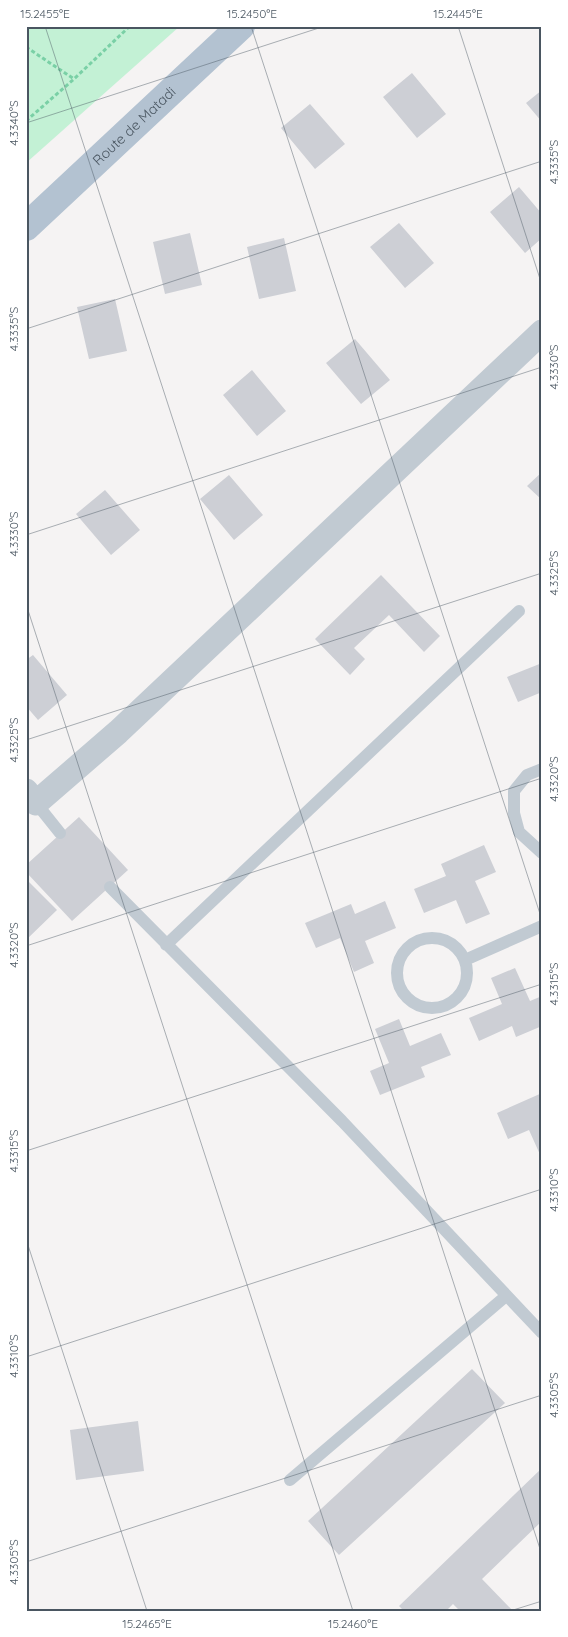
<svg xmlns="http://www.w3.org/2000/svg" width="568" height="1637" viewBox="0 0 568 1637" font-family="Quicksand,sans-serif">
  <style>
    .green { fill: #c3f1d5 }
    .building { fill: #cdcfd5 }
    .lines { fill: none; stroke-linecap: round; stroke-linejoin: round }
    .path { stroke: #7ad0a6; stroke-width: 3; stroke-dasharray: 4 2.5; stroke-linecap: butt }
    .service { stroke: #c1cad2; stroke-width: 12 }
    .minor { stroke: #c1cad2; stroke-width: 25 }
    .primary { stroke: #b3c2d1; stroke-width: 28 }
    .ticks { fill: none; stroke: #4a5661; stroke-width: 1; stroke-opacity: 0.45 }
    .labels { text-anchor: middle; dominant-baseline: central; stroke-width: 4; stroke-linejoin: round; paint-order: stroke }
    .street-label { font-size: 14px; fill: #4a5661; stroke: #fff }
    .neatline { fill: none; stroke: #4a5661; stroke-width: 2 }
    .ticks-label { font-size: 12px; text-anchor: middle; fill: #4a5661 }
  </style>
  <rect width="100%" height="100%" fill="#f5f3f3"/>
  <path class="green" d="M 26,26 L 180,26 L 26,163 Z"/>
  <path class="building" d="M 412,73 L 446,114 L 417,138 L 383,97 Z
    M 542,90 L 542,122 L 526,103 Z
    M 310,104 L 345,144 L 315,169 L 281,128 Z
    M 519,187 L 542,214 L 542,238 L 525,253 L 490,212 Z
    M 399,223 L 434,263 L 405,288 L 370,247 Z
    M 190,233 L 202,285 L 165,294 L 153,242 Z
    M 284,238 L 296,291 L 259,299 L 247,247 Z
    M 115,299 L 127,351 L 89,359 L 77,307 Z
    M 355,339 L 390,380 L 361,404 L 326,363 Z
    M 252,370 L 286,411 L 257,436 L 223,395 Z
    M 542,472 L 542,500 L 527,486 Z
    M 229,475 L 263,515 L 234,540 L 200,499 Z
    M 105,490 L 140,530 L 111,555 L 76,514 Z
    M 381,575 L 440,636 L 424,652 L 389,615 L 354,648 L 365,659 L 350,675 L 315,639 Z
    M 33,655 L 67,695 L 38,720 L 26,706 L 26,660 Z
    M 542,663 L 542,692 L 518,702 L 507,677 Z
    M 79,817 L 128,870 L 72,921 L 26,872 L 26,865 Z
    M 484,845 L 496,872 L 475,881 L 490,914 L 466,924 L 456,900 L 424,913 L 414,889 L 446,876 L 441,864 Z
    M 29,882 L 57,910 L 26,940 L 26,885 Z
    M 385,901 L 396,928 L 365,941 L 374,963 L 354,972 L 340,938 L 316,948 L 305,923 L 351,904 L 355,914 Z
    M 515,968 L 530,1001 L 542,996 L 542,1026 L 516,1037 L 512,1026 L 479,1041 L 469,1018 L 502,1004 L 491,978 Z
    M 399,1019 L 410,1046 L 441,1033 L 451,1055 L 421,1067 L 425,1077 L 380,1095 L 370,1071 L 389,1063 L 375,1029 Z
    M 542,1093 L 542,1159 L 529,1130 L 508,1139 L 497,1113 Z
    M 472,1369 L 505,1403 L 339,1555 L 308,1521 Z
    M 138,1421 L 144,1471 L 76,1480 L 70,1430 Z
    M 542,1468 L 542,1521 L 482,1579 L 513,1611 L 460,1611 L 453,1604 L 446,1611 L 404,1611 L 399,1606 Z"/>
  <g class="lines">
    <path class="path" d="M 26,47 L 74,79
      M 26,121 L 74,79 L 130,26"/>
    <path class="service" d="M 542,769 L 527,775 L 514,791 L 514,813 L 519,832 L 542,853
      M 36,803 L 60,833
      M 110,887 L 342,1121 L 542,1333
      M397 973a35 35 0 1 1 70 0a35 35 0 1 1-70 0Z
      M 166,945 L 519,611
      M 465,960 L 542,926
      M 290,1480 L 506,1296"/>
    <path class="minor" d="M 26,791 L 36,803 L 118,732 L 542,332"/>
    <path class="primary" id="s1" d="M 26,227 L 241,26"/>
  </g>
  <path class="ticks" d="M 45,26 L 542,1555M 251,26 L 542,920M 458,26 L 542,285M 26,123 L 325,26M 26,329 L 542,161M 26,535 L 542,367M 26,604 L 353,1611M 26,740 L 542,573M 26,946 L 542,778M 26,1151 L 542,984M 26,1239 L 147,1611M 26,1357 L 542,1189M 26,1562 L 542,1395M 510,1611 L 542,1601"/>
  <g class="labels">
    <g class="street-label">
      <text stroke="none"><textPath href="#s1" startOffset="148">Route de Matadi</textPath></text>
    </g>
  </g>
  <rect width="568" height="1637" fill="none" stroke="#ffffff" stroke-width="55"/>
  <rect x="28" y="28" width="512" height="1582" class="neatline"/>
  <g class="ticks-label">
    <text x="45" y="18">15.2455°E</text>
    <text x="252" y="18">15.2450°E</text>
    <text x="458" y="18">15.2445°E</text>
    <text transform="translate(14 123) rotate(-90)" y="4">4.3340°S</text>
    <text transform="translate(554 162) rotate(-90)" y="4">4.3335°S</text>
    <text transform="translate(14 329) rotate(-90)" y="4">4.3335°S</text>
    <text transform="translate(554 367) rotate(-90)" y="4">4.3330°S</text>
    <text transform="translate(14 534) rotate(-90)" y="4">4.3330°S</text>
    <text transform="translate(554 573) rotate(-90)" y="4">4.3325°S</text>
    <text transform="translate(14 740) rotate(-90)" y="4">4.3325°S</text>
    <text transform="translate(554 779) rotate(-90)" y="4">4.3320°S</text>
    <text transform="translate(14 945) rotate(-90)" y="4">4.3320°S</text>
    <text transform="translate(554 984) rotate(-90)" y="4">4.3315°S</text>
    <text transform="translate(14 1151) rotate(-90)" y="4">4.3315°S</text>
    <text transform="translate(554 1190) rotate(-90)" y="4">4.3310°S</text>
    <text transform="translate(14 1356) rotate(-90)" y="4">4.3310°S</text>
    <text transform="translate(554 1395) rotate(-90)" y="4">4.3305°S</text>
    <text transform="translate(14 1562) rotate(-90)" y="4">4.3305°S</text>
    <text x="147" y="1628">15.2465°E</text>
    <text x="353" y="1628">15.2460°E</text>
  </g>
</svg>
